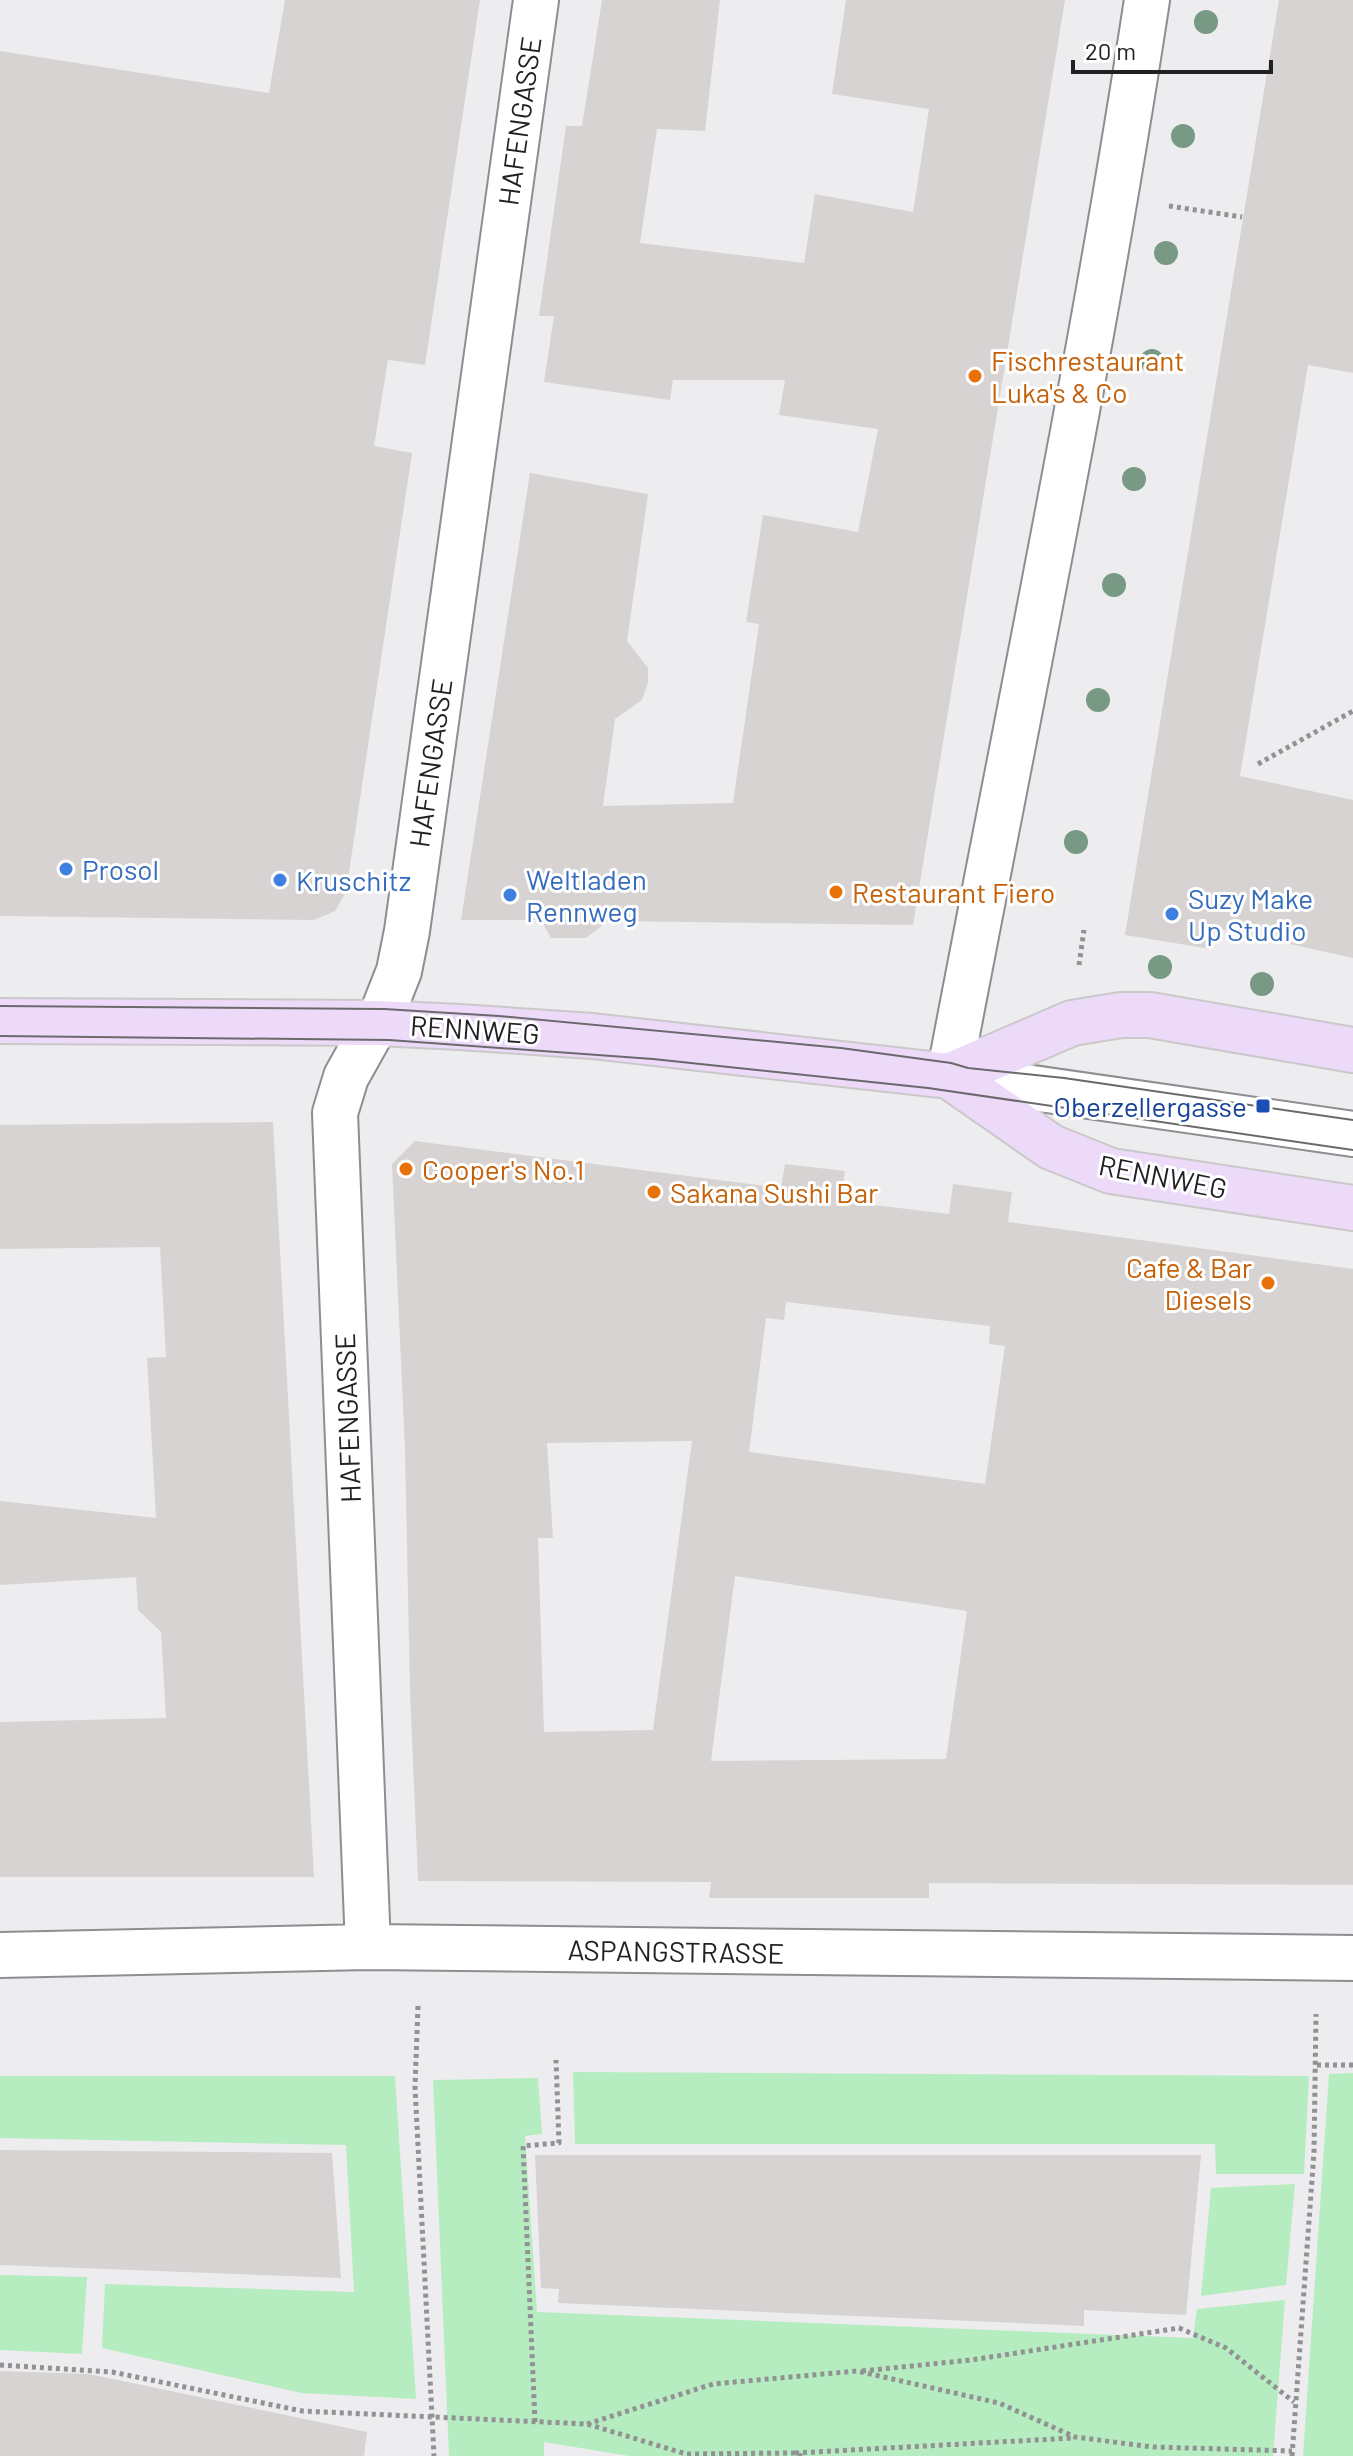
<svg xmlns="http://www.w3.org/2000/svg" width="1353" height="2456" viewBox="0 0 1353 2456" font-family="Barlow,sans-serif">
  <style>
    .green { fill: #b6edc0 }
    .building { fill: #d7d3d2; fill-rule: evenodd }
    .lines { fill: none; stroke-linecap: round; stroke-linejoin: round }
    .minor-casing { stroke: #8e8d91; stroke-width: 48 }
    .major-casing { stroke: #cac9ca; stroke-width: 48 }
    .path { stroke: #929193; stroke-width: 5; stroke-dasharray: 4 4; stroke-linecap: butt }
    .minor { stroke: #fff; stroke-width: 44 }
    .major { stroke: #eddaf9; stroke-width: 44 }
    .tram { stroke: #6a696b; stroke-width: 2 }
    .tree { fill: #789983 }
    .food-dot { fill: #e8710a; stroke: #fff; stroke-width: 3 }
    .shop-dot { fill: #3f7fe0; stroke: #fff; stroke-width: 3 }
    .transit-dot { fill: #1a4fb4; stroke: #fff; stroke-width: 3 }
    .labels { text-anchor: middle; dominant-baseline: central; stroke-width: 6; stroke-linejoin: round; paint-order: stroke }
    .street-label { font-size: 28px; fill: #212022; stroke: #fff }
    .food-label { font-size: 28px; fill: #c56008; stroke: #fff; text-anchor: start }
    .shop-label { font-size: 28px; fill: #366cbe; stroke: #fff; text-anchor: start }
    .transit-label { font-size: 28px; fill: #164399; stroke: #fff; text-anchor: end }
  </style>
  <rect width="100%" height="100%" fill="#edecef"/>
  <path class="green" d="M 573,2072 L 1309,2076 L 1304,2174 L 1216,2174 L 1215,2144 L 575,2144 Z
    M 1353,2073 L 1353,2456 L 1303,2456 L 1329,2074 Z
    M 0,2076 L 395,2076 L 416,2399 L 301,2393 L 102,2348 L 105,2284 L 354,2292 L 346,2145 L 0,2138 Z
    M 538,2078 L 542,2134 L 525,2136 L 537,2312 L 1193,2338 L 1197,2309 L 1285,2300 L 1273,2456 L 629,2456 L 544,2442 L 544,2456 L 449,2456 L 433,2080 Z
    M 1295,2184 L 1286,2285 L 1201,2296 L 1211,2188 Z
    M 0,2275 L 87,2277 L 82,2354 L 0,2350 Z"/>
  <path class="building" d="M 285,0 L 480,0 L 425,365 L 388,360 L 374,446 L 412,453 L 346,892 L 335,911 L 314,920 L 0,916 L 0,51 L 269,93 Z
    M 602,0 L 720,0 L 705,131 L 657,129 L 640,243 L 804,263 L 815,194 L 913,212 L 929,109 L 832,94 L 846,0 L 1065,0 L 913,925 L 608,921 L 586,938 L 551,938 L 541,920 L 461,920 L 530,473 L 648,494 L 627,641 L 648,668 L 648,683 L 642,700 L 615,719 L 603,806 L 733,803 L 759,624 L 746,622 L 763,515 L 858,532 L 878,429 L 779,415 L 785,380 L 673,380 L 670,400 L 544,382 L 554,316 L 539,316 L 566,126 L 582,126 Z
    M 1279,0 L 1353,0 L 1353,373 L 1308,365 L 1240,776 L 1353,800 L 1353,958 L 1216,928 L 1211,949 L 1125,935 Z
    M 273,1122 L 314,1877 L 0,1877 L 0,1722 L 166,1718 L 161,1632 L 138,1610 L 136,1577 L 0,1585 L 0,1501 L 156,1518 L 147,1358 L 166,1357 L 160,1247 L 0,1249 L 0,1125 Z
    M 415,1141 L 781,1188 L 785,1164 L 845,1171 L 841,1201 L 949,1214 L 953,1184 L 1012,1192 L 1008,1222 L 1353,1269 L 1353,1885 L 929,1883 L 929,1898 L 709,1898 L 711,1882 L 418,1881 L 410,1690 L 405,1450 L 392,1164 ZM 786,1302 L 990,1326 L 989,1344 L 1005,1346 L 985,1484 L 749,1452 L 766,1318 L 784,1320 ZM 692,1441 L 653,1730 L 544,1732 L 538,1538 L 553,1538 L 547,1443 ZM 735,1576 L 967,1611 L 946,1759 L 711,1761 Z
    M 0,2150 L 332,2153 L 341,2278 L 0,2265 Z
    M 535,2155 L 1201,2155 L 1186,2315 L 1084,2310 L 1084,2326 L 558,2303 L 559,2289 L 541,2288 Z
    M 0,2371 L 89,2374 L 367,2432 L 364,2456 L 0,2456 Z"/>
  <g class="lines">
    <g class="minor-casing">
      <path id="minor" d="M 1147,0 C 1092,361 1017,717 949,1076 L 1353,1134
        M 368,1947 L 335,1113 L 346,1077 L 384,1009 L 399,971 L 407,931 L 536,0
        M 0,1955 L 368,1947 L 1353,1958"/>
    </g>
    <g class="major-casing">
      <path id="major" d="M 0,1021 L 377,1023 L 460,1027 L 592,1036 L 949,1076 L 1072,1023 L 1121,1015 L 1150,1015 L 1353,1050
        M 949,1076 L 1051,1147 L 1111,1171 L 1353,1208"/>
    </g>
    <path class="path" d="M 1169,206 L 1242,217
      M 1258,764 L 1353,711
      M 1079,965 L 1084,930
      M 418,2006 L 415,2087 L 434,2456
      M 1317,2065 L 1353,2065
      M 0,2365 L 112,2372 L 302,2411 L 587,2424 L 686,2454 L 794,2453 L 802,2456
      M 862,2371 L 971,2360 L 1179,2328 L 1226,2348 L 1294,2402
      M 535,2422 L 523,2146 L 559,2143 L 556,2060
      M 587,2424 L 713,2384 L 857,2371 L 999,2403 L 1075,2437 L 1153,2447 L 1292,2451
      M 795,2453 L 1073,2438
      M 1292,2456 L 1314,2152 L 1316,2014"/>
    <use href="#minor" class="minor"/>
    <use href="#major" class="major"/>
    <path class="tram" d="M 0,1006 L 384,1009 L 499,1016 L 841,1048 L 951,1063 L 968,1068 L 1064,1078 L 1353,1120
      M 0,1036 L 389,1040 L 653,1059 L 928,1088 L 1353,1150"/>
  </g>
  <g class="tree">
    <circle cx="1206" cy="22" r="12"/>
    <circle cx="1183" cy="136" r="12"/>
    <circle cx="1166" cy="253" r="12"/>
    <circle cx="1152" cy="361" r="12"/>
    <circle cx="1134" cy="479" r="12"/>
    <circle cx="1114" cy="585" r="12"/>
    <circle cx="1098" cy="700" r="12"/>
    <circle cx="1076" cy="842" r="12"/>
    <circle cx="1160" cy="967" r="12"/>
    <circle cx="1262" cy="984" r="12"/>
  </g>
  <g class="food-dot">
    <circle cx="975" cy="376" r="8"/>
    <circle cx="836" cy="892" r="8"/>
    <circle cx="406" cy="1169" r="8"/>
    <circle cx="654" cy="1192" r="8"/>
    <circle cx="1268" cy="1283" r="8"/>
  </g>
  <g class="shop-dot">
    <circle cx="66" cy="869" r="8"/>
    <circle cx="280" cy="880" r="8"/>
    <circle cx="510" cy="895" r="8"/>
    <circle cx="1172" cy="914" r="8"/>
  </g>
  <rect class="transit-dot" x="1255" y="1098" width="16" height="16" rx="4"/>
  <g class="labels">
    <g class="street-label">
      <text transform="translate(519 121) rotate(-82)">HAFENGASSE</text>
      <text transform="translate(430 763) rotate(-82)">HAFENGASSE</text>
      <text transform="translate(475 1029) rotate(4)">RENNWEG</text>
      <text transform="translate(1163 1176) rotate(11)">RENNWEG</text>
      <text transform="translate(347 1418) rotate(-92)">HAFENGASSE</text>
      <text transform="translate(676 1951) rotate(1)">ASPANGSTRASSE</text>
    </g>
    <g class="food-label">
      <text x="991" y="360">Fischrestaurant<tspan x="991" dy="32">Luka's &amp; Co</tspan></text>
      <text x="852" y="892">Restaurant Fiero</text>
      <text x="422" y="1169">Cooper's No.1</text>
      <text x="670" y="1192">Sakana Sushi Bar</text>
      <text x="1252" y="1267" text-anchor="end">Cafe &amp; Bar<tspan x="1252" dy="32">Diesels</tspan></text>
    </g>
    <g class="shop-label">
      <text x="82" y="869">Prosol</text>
      <text x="526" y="879">Weltladen<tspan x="526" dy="32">Rennweg</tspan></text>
      <text x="296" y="880">Kruschitz</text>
      <text x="1188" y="898">Suzy Make<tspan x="1188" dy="32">Up Studio</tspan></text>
    </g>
    <g class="transit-label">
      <text x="1247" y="1106">Oberzellergasse</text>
    </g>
  </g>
  <path d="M1073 60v12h198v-12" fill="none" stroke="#212022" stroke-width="4"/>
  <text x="1085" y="60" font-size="24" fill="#212022" stroke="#ffffff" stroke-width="6" paint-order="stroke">20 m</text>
</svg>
